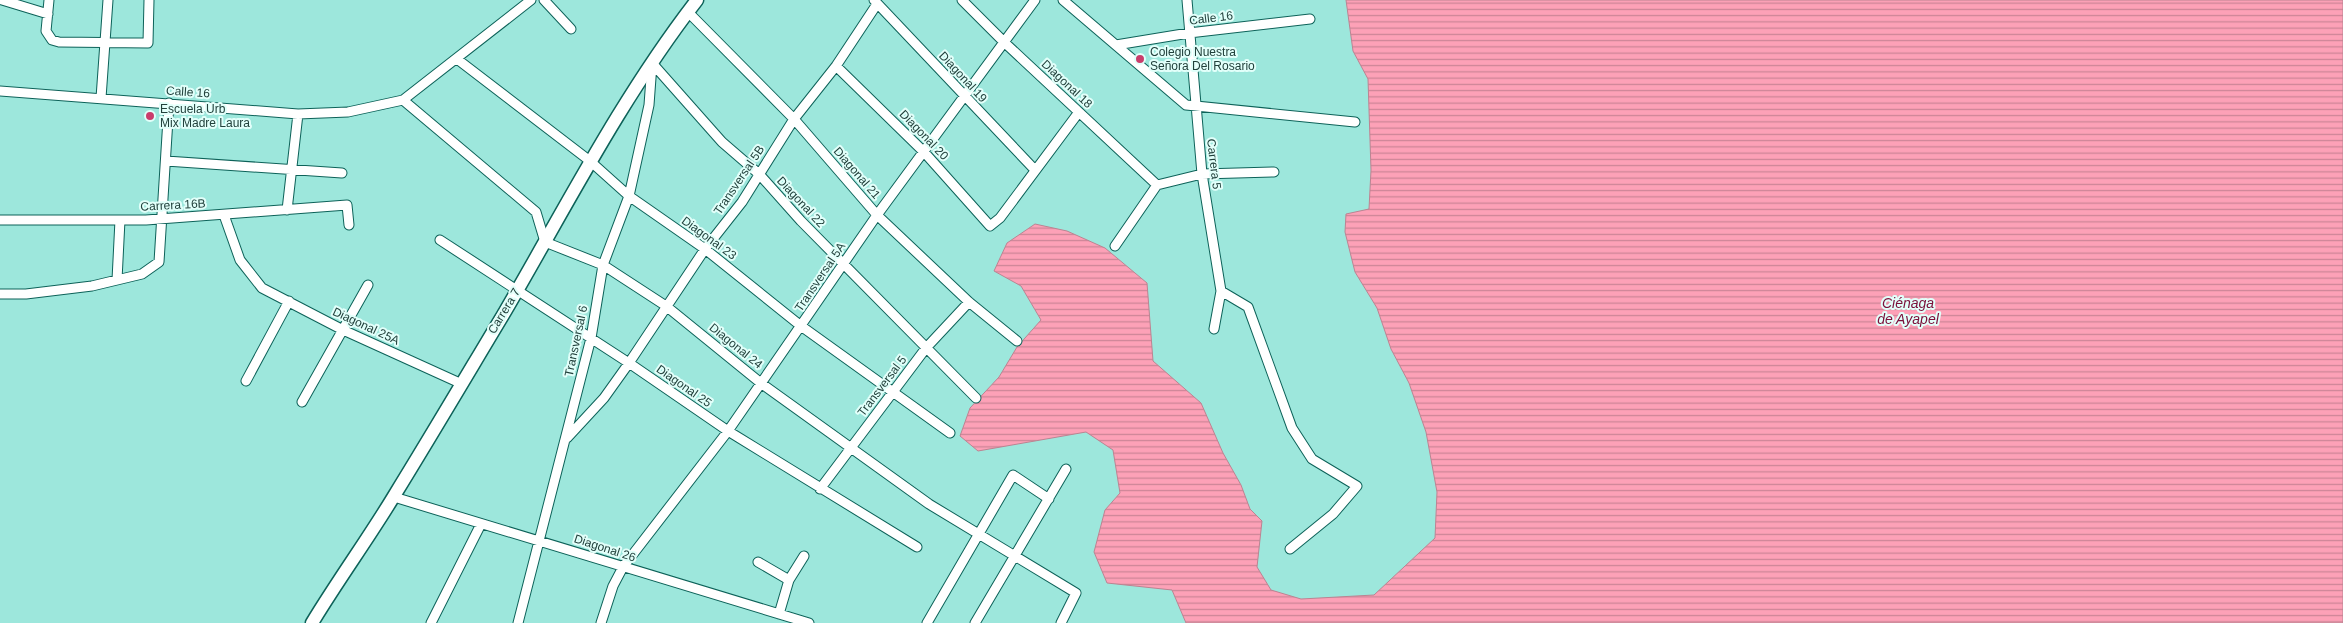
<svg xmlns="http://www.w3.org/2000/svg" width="2343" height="623" viewBox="0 0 2343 623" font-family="Helvetica,sans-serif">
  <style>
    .water { fill: url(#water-rules); stroke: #bb8492 }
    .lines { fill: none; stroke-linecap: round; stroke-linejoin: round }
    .street-casing { stroke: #0d6259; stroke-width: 11 }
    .secondary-casing { stroke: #0d6259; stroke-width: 15 }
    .street { stroke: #fff; stroke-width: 9 }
    .secondary { stroke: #fff; stroke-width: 12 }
    .poi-dot { fill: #ca3d6c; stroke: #e2fffa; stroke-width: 2 }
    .labels { text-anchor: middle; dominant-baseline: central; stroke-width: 4; stroke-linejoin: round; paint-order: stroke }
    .street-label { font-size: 12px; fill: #21403b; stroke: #e2fffa }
    .poi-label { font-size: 12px; fill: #21403b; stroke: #e2fffa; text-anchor: start }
    .water-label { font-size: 14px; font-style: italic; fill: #7b103a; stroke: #e2fffa }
  </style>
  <defs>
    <pattern id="water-rules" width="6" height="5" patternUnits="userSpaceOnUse" patternTransform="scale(1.25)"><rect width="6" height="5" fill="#fda1b7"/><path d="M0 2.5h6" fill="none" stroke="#cc8596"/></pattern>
  </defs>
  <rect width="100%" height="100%" fill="#9de7dc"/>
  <path class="water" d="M 1346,0 L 2343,0 L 2343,623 L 1186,623 L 1172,590 L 1107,583 L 1094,552 L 1105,510 L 1120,493 L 1113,450 L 1086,432 L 978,451 L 960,436 L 970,408 L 999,377 L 1017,347 L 1041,320 L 1021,286 L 994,271 L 1007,243 L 1035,224 L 1067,231 L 1105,248 L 1147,283 L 1153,361 L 1201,403 L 1223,453 L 1241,485 L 1250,509 L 1262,521 L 1257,567 L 1271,590 L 1301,599 L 1374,595 L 1435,538 L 1437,492 L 1426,432 L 1409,383 L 1391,349 L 1377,308 L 1355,272 L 1345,232 L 1346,214 L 1369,209 L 1371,170 L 1368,79 L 1353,51 Z"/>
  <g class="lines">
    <g class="street-casing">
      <path id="street" d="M 2,0 L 48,14
        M 49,0 L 46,31 L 52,40 L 59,42 L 148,43 L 149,0
        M 544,0 L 571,29
        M 874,0 L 1035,170
        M 962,0 L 1005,43 L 1157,185
        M 1063,0 L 1186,105 L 1355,122
        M 1187,0 L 1202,174 L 1221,291 L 1214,329
        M 688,12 L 794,119 L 877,215 L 969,302 L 1017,341
        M 1116,45 L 1189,33 L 1310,19
        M 457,59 L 590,161 L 629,196 L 705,249 L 801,326 L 950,433
        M 652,63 L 722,142 L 759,174 L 801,221 L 976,398
        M 836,66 L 924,152 L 990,226 L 1000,218 L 1079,112
        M 0,91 L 298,114 L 348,112 L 403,100 L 531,0
        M 101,98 L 108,0
        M 403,100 L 536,212 L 545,242 L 603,265 L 666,306 L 762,384 L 929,504 L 1076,593 L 1061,623
        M 166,161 L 342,173
        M 1157,185 L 1202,174 L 1274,172
        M 287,210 L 298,114
        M 224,215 L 240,260 L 262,288 L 343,330 L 462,384
        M 0,220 L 146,220 L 347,205 L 349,225
        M 440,240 L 629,363 L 728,431 L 917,547
        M 1115,246 L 1157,185
        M 117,280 L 120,220
        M 1221,291 L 1248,307 L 1292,428 L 1312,459 L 1357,486 L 1333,514 L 1290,549
        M 0,294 L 26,294 L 92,286 L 142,274 L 159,262 L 169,103
        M 246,381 L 289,301
        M 302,402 L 368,285
        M 567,438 L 604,398 L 629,363 L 705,249 L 742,202 L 794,119 L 836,66 L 877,4
        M 820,489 L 926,348 L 969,302
        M 394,497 L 809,623
        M 758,562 L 789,580
        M 779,614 L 789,580 L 804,556
        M 431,623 L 481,524
        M 518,623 L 591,338 L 603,265 L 629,196 L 649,105 L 652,64
        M 601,623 L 613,586 L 623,567 L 728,431 L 877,215 L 1035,0
        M 927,623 L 1013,475 L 1049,499
        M 975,623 L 1066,469"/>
    </g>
    <g class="secondary-casing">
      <path id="secondary" d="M 312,623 C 338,580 368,539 394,496 C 431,436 467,375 503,315 C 565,209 621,98 697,0"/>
    </g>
    <use href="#street" class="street"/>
    <use href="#secondary" class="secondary"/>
  </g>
  <g class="poi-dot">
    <circle cx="1140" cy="59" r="5"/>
    <circle cx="150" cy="116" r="5"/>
  </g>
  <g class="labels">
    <g class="street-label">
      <text transform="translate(1211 18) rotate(-7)">Calle 16</text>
      <text transform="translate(963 77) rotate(47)">Diagonal 19</text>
      <text transform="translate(1067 84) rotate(43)">Diagonal 18</text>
      <text transform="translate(188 92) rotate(4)">Calle 16</text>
      <text transform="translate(924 135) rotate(46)">Diagonal 20</text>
      <text transform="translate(1214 164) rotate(83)">Carrera 5</text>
      <text transform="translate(857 173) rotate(49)">Diagonal 21</text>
      <text transform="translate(739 180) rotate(-56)">Transversal 5B</text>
      <text transform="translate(801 202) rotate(47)">Diagonal 22</text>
      <text transform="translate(173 205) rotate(-3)">Carrera 16B</text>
      <text transform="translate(709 238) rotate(36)">Diagonal 23</text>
      <text transform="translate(820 277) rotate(-56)">Transversal 5A</text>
      <text transform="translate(504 311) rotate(-59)">Carrera 7</text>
      <text transform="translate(366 326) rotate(25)">Diagonal 25A</text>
      <text transform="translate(576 341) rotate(-78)">Transversal 6</text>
      <text transform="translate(736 346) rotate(39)">Diagonal 24</text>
      <text transform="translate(684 386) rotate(35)">Diagonal 25</text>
      <text transform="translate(882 386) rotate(-53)">Transversal 5</text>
      <text transform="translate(605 548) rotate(18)">Diagonal 26</text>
    </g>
    <g class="poi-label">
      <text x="1150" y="52">Colegio Nuestra<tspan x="1150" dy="14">Señora Del Rosario</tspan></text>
      <text x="160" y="109">Escuela Urb<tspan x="160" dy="14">Mix Madre Laura</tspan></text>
    </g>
    <g class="water-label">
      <text x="1908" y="303">Ciénaga<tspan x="1908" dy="16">de Ayapel</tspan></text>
    </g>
  </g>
</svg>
